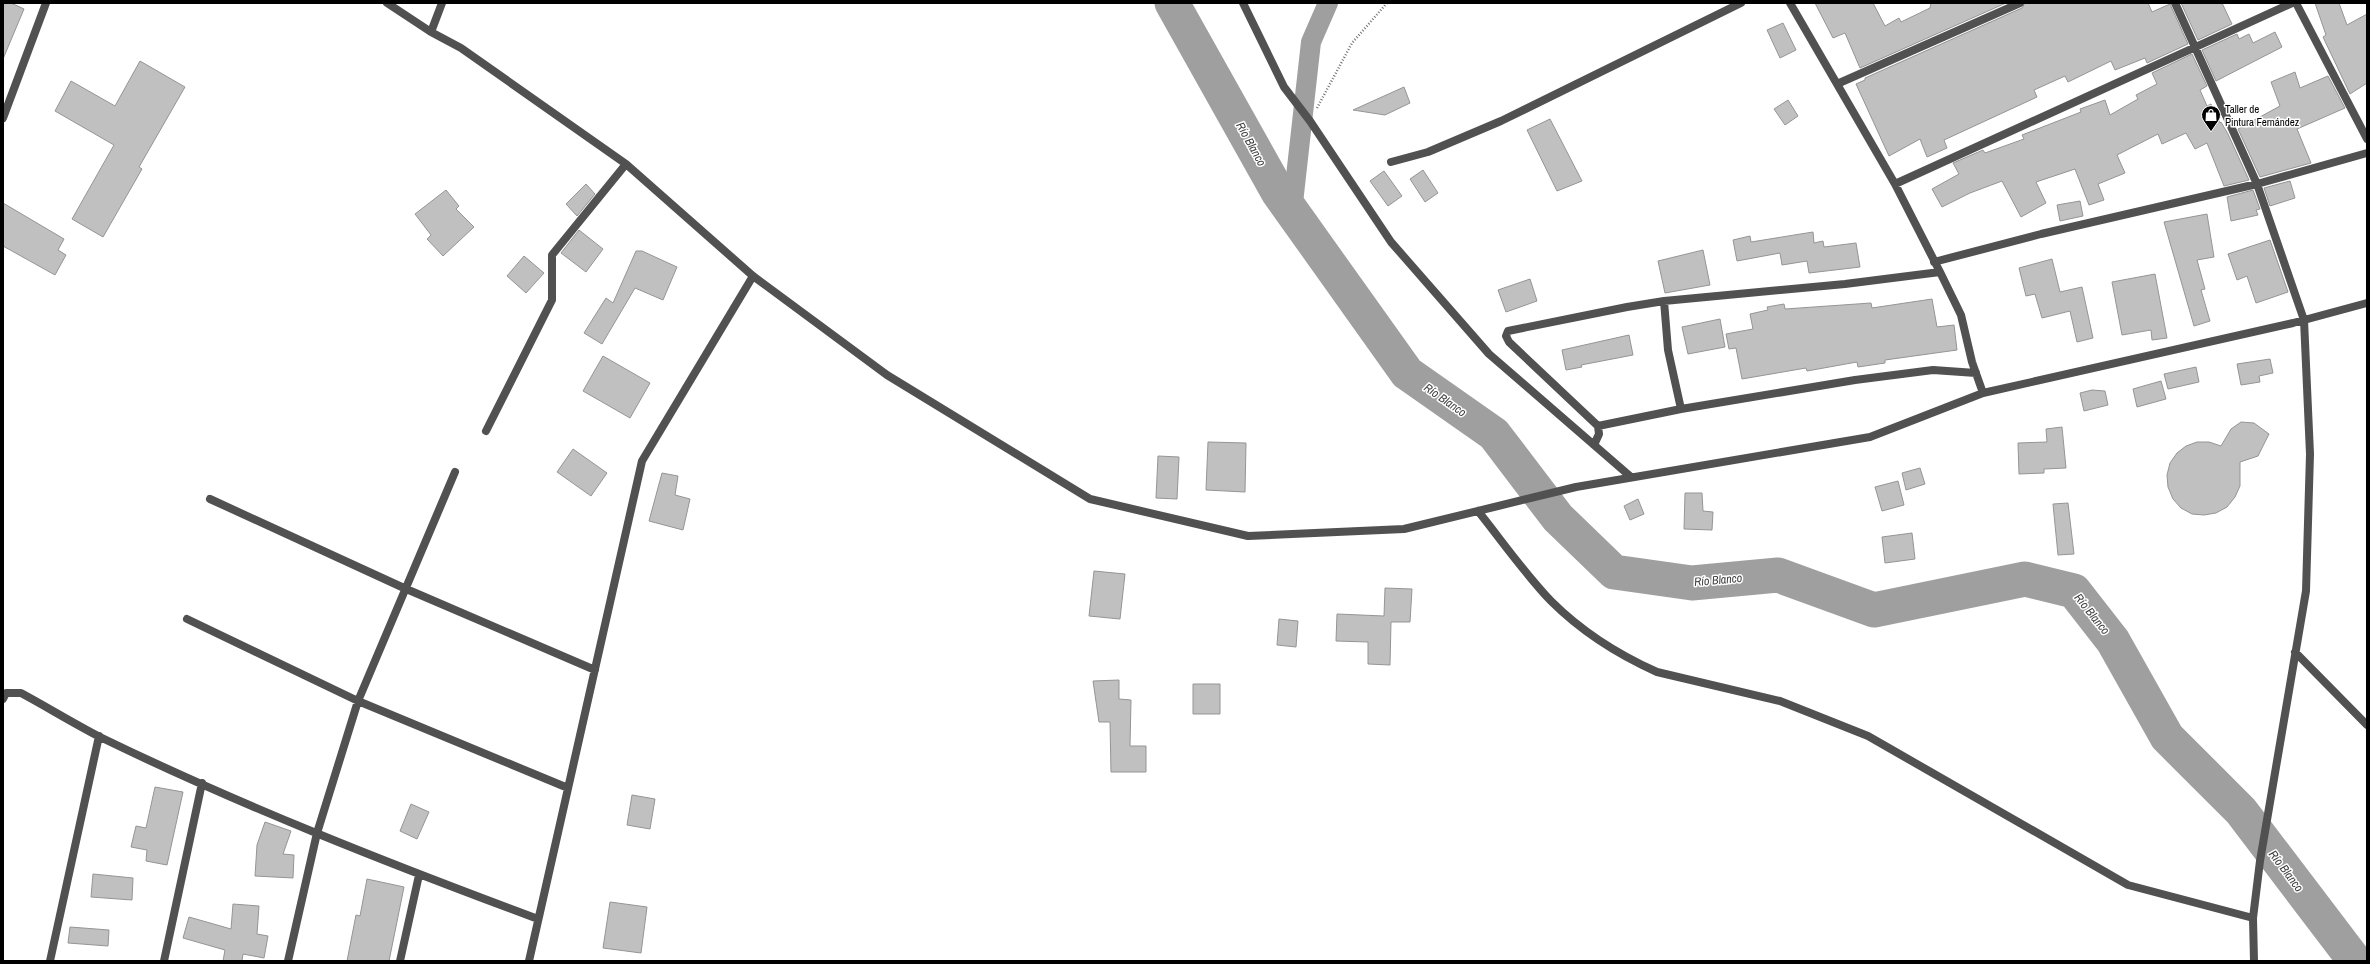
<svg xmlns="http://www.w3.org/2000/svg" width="2370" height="964" viewBox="0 0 2370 964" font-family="'Archivo Narrow',sans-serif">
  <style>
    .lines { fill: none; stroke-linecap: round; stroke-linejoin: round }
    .canal { stroke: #9f9f9f; stroke-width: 20 }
    .river { stroke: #9f9f9f; stroke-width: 35 }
    .building { fill: #c0c0c0; stroke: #959595 }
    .path { stroke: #737373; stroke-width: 2.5; stroke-dasharray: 1 2; stroke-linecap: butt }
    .service { stroke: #515151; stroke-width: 8 }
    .minor { stroke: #515151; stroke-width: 8 }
    .labels { text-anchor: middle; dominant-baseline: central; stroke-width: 3; stroke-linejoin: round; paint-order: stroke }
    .poi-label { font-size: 11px; fill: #000; stroke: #fff; text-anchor: start }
    .water-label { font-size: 12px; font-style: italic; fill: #404040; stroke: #fff }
  </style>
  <rect width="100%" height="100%" fill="#fff"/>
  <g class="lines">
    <path class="canal" d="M 1292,212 L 1311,42 L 1328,3"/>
    <path class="river" d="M 1172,3 L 1278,192 L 1407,373 L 1494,434 L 1558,518 L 1614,572 L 1692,583 L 1778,575 L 1874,610 L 2025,579 L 2074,591 L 2113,641 L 2167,737 L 2241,811 L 2355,961"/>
  </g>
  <path class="building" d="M 3,3 L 11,3 L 24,9 L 3,59 Z
    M 1815,3 L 1873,3 L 1885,26 L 1899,18 L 1901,22 L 1930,8 L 1931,3 L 2006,3 L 1860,68 L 1845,33 L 1833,38 Z
    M 2025,3 L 2148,3 L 2152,12 L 2170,4 L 2188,44 L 2147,63 L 2145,58 L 2115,70 L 2111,61 L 2068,82 L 2065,76 L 2034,90 L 2037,97 L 1944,140 L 1947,148 L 1927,157 L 1920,139 L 1889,156 L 1856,84 L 1865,80 L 1865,78 L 2022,8 Z
    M 2181,3 L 2222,3 L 2232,24 L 2198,40 Z
    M 2315,3 L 2339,3 L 2347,25 L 2367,14 L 2367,83 L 2350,94 L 2323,37 L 2326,35 Z
    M 1783,23 L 1796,50 L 1780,58 L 1767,30 Z
    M 2275,32 L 2282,47 L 2216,81 L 2202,50 L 2237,34 L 2239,39 L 2249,34 L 2253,43 Z
    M 2192,54 L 2207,86 L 2200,90 L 2207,106 L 2211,104 L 2220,123 L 2221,122 L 2228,134 L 2249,180 L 2224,186 L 2207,143 L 2195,149 L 2186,133 L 2162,144 L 2158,134 L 2117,155 L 2125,173 L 2098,184 L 2104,200 L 2089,205 L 2075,169 L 2036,182 L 2046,203 L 2021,217 L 2002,181 L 1970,193 L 1942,207 L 1932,189 L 1959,174 L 1953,163 L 1983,150 L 1985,153 L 2024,139 L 2022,135 L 2081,112 L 2080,109 L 2105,100 L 2110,115 L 2138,99 L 2136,95 L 2157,84 L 2152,73 Z
    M 140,61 L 185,87 L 139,167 L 142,169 L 103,237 L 72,219 L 114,145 L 55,111 L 71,81 L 115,106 Z
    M 2295,72 L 2300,88 L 2328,76 L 2345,108 L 2297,129 L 2311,163 L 2260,177 L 2238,129 L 2280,106 L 2271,82 Z
    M 1404,87 L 1410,103 L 1385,115 L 1353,110 Z
    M 1788,100 L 1798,116 L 1785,125 L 1774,109 Z
    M 1550,119 L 1582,181 L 1557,191 L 1527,130 Z
    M 1423,170 L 1438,193 L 1425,202 L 1410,179 Z
    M 1384,171 L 1402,196 L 1388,206 L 1370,181 Z
    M 2290,181 L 2295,198 L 2270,206 L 2264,188 Z
    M 586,184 L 595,194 L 577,216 L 566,204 Z
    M 446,190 L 459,206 L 456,209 L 474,227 L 443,256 L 427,239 L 431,235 L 415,214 Z
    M 2253,190 L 2260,209 L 2256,210 L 2258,215 L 2231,221 L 2227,197 Z
    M 2080,201 L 2083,216 L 2060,221 L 2057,205 Z
    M 3,203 L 64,239 L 58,250 L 66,255 L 55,275 L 3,246 Z
    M 2207,214 L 2214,257 L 2197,260 L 2205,289 L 2201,290 L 2210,321 L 2194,326 L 2164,222 Z
    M 579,230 L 603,249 L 586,272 L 561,253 Z
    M 1813,232 L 1814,243 L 1823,241 L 1824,247 L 1856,243 L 1860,267 L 1809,273 L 1807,261 L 1782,265 L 1780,253 L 1737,261 L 1733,240 L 1750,236 L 1751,242 Z
    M 2270,240 L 2288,292 L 2256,303 L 2247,276 L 2237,280 L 2228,254 Z
    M 1703,250 L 1710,285 L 1665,293 L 1658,261 Z
    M 636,251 L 642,251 L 677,267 L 663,300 L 635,288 L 602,344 L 584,333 L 606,298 L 613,303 Z
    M 524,256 L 544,273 L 526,293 L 507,276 Z
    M 2052,259 L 2060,292 L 2082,287 L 2093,338 L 2077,342 L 2070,311 L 2042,318 L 2035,294 L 2026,296 L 2019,268 Z
    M 2155,274 L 2167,338 L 2152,340 L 2151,330 L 2122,335 L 2112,282 Z
    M 1530,279 L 1537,301 L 1506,312 L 1498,290 Z
    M 1932,299 L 1937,327 L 1954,325 L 1957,350 L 1885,360 L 1885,363 L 1858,367 L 1857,362 L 1807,371 L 1806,368 L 1742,379 L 1736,348 L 1729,349 L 1726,334 L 1753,329 L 1750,314 L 1768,310 L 1767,307 L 1784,304 L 1785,309 L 1871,303 L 1872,308 Z
    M 1720,319 L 1725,347 L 1688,354 L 1682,327 Z
    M 1629,335 L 1633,355 L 1581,365 L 1582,367 L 1566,370 L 1562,350 Z
    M 603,356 L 650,383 L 630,418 L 583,391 Z
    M 2270,359 L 2273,373 L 2259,376 L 2260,382 L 2241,385 L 2237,364 Z
    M 2196,367 L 2199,382 L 2168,389 L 2164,374 Z
    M 2161,381 L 2166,399 L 2137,407 L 2133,389 Z
    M 2092,390 L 2105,391 L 2108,405 L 2084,411 L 2080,393 Z
    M 2241,422 L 2254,423 L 2269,434 L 2258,456 L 2240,462 L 2240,486 L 2235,497 L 2227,507 L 2216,513 L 2204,515 L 2192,514 L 2181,508 L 2173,499 L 2168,487 L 2167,475 L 2170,463 L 2177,453 L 2186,446 L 2197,442 L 2209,442 L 2221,446 L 2231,429 Z
    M 2062,427 L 2066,468 L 2044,469 L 2044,473 L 2019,474 L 2018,443 L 2047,442 L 2046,429 Z
    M 1208,442 L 1246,443 L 1245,492 L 1206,490 Z
    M 573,449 L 607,473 L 591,496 L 557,472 Z
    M 1158,456 L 1179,457 L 1177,499 L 1156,498 Z
    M 1920,468 L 1925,484 L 1906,490 L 1902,473 Z
    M 662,473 L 678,476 L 675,495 L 690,499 L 683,530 L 649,521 Z
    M 1898,481 L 1904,505 L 1882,511 L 1875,487 Z
    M 1685,493 L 1702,493 L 1703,511 L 1713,512 L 1712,530 L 1684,529 Z
    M 1638,499 L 1644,514 L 1630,520 L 1624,506 Z
    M 2068,503 L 2074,554 L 2058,555 L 2053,504 Z
    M 1912,533 L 1915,559 L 1885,563 L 1882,537 Z
    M 1094,571 L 1125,574 L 1120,619 L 1089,616 Z
    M 1385,588 L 1412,589 L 1410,622 L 1391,622 L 1390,665 L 1368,664 L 1368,642 L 1336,641 L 1337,614 L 1384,616 Z
    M 1279,619 L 1298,621 L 1296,647 L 1277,645 Z
    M 1119,680 L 1119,699 L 1131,700 L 1130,746 L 1146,746 L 1146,772 L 1111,772 L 1110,722 L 1099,722 L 1093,681 Z
    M 1193,684 L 1220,684 L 1220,714 L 1193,714 Z
    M 155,787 L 183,792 L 167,865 L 146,861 L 147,850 L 131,847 L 136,826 L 146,828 Z
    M 632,795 L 655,799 L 650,829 L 627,825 Z
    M 411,804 L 429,812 L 417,839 L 400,831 Z
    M 265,822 L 291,831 L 283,854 L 294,855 L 293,878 L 255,876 L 257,845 Z
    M 93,874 L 133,878 L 132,900 L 91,897 Z
    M 367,879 L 404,887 L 389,961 L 347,961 L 356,915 L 360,916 Z
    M 610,902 L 647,907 L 641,953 L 603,948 Z
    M 233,904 L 259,906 L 257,934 L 268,936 L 264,958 L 243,954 L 242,961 L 223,961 L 225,950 L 183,938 L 189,917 L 231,929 Z
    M 70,927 L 109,930 L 108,946 L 68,943 Z"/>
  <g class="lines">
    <path class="path" d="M 1317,108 L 1352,43 L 1387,3"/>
    <path class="service" d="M 3,118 L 46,3"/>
    <path class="minor" d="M 387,3 L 431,32 L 461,48 L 626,164 L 753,276 L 887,375 L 1090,499 L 1248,536 L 1404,529 L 1576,487 L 1870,437 L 1983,393 L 2293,323 L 2367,303
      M 1243,3 L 1284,87 L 1310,121 L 1391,242 L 1489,354 L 1631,477
      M 1790,3 L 1895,184 L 1940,272 L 1961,315 L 1972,362 L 1983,393
      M 2175,3 L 2257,184 L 2304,320 L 2310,454 L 2306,591 L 2260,861 L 2253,918 L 2254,961
      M 2296,3 L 2367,139
      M 431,32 L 442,3
      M 1837,84 L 2020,3
      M 1391,162 L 1428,152 L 1501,121 L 1741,3
      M 1895,184 L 2292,3
      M 1934,262 L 2041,234 L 2257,184 L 2367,153
      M 1664,301 L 1668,350 L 1681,409 L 1855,380 L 1933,370 L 1976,373
      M 1598,426 L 1681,409
      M 486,431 L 552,300 L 552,255 L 626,164
      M 1594,445 L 1599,434 L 1598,426 L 1509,342 L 1506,336 L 1508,331 L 1627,307 L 1664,301 L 1845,284 L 1940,272
      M 210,499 L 404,588 L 595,670
      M 1478,511 C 1502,541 1525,574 1551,601 C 1581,631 1619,655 1657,672 L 1780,701 L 1868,736 L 2128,885 L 2253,918
      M 187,619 L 358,701 L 568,788
      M 2295,652 L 2367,725
      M 3,699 L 6,693 L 21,693 C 47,707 73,723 100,737 C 242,806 390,864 538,919
      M 50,961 L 99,736
      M 164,961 L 202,783
      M 288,961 L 317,833 L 358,701 L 455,472
      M 400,961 L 419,875
      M 529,961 L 642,461 L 753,276"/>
  </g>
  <defs>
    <g id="shop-pin" transform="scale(1)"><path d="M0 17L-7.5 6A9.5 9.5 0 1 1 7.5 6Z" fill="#000" stroke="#fff"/><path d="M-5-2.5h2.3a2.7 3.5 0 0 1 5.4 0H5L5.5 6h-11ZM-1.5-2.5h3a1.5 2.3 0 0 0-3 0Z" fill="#fff"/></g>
  </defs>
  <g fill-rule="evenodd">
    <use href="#shop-pin" x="2211" y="115"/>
  </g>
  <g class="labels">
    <g class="poi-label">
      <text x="2225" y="109">Taller de<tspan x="2225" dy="13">Pintura Fernández</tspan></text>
    </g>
    <g class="water-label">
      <text transform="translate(1251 144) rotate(61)">Río Blanco</text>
      <text transform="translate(1445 400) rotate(35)">Río Blanco</text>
      <text transform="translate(1718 580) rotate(-5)">Río Blanco</text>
      <text transform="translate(2092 614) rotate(51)">Río Blanco</text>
      <text transform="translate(2286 871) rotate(53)">Río Blanco</text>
    </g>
  </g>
  <rect width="2370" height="964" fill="none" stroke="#000000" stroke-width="8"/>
</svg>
